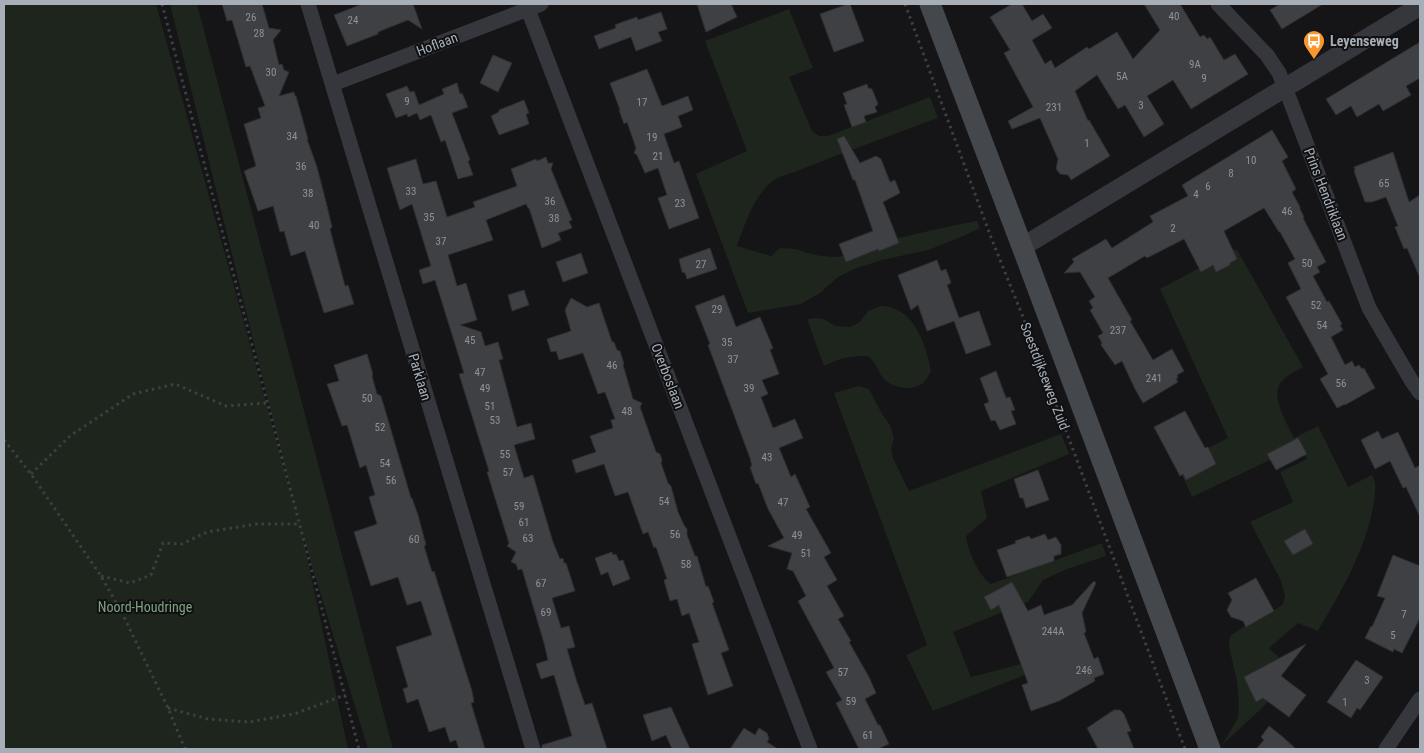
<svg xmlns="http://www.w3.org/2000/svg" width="1424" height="753" viewBox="0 0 1424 753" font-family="'Roboto Condensed',sans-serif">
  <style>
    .green { fill: #1d251d }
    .building { fill: #3f4044; stroke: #2f2f33 }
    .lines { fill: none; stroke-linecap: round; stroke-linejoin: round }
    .path { stroke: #3c3f43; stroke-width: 3; stroke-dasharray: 2.5 4; stroke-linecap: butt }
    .minor { stroke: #36373c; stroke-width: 15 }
    .tertiary { stroke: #36373c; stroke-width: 19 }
    .secondary { stroke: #44474c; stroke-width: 21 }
    .labels { text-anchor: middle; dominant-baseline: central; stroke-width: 4; stroke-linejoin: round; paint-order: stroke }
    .number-label { font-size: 11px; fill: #8c929a }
    .poi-label { font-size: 14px; font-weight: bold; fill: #a6aeb7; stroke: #101012; text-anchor: start }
    .street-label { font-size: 14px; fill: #a6aeb7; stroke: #101012 }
    .park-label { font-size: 14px; fill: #7fa37c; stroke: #101012 }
  </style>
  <rect width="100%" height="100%" fill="#151517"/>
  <path class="green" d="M 4,4 L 156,4 L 292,497 L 170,4 L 197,4 L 393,749 L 368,749 L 302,533 L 348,749 L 4,749 Z
    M 789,9 L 813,68 L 789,77 L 812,131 L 819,136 L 828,136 L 930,97 L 938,118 C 892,135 847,151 802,169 C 789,175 779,174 768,185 C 752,202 745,224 737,246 L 771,256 L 780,248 L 795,249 L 815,255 L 832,257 L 846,256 L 858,247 L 951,226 L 977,221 L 980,228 L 959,238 L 928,250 L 882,260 L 854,269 L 838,277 L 820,293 L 801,304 L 748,313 L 696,174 L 747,151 L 705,41 Z
    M 1235,249 L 1239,253 L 1303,367 C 1296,371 1289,374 1283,380 C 1268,394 1287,423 1294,438 L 1318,426 L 1348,487 L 1372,475 C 1377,483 1375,491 1374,501 C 1367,548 1342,590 1318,631 L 1298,623 L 1269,648 L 1284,662 L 1276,692 L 1261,709 L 1222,745 L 1238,718 L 1239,703 L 1237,681 L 1229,647 L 1230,636 L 1256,618 L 1273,611 L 1283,604 L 1285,596 L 1281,581 L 1250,522 L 1293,502 L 1280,472 L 1307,459 L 1302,448 L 1274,458 L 1192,497 L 1177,464 L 1228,438 L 1160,289 Z
    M 880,306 C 913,305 926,344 931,371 C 929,374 928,378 925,381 C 916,392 893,389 884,379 C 877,371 878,365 868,356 C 851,356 840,358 824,366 L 807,319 L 815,318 L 823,319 L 836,326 L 850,327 L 860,322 L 868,311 Z
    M 859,386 L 869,389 L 882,414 L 890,425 L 894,438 L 891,449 L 893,458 L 909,491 L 1061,434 L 1069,454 L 981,491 L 987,518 L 966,536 C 968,551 978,575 991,584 L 1102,543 L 1106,556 L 1067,569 L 1043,580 L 1028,602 L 953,632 L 971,677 L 1021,664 L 1025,675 L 933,711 L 906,655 L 927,645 L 834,393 Z"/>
  <path class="building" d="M 222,4 L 262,4 L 269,28 L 281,30 L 273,40 L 279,65 L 282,64 L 284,70 L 289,72 L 279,96 L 294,92 L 295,96 L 296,96 L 308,139 L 307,139 L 317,167 L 325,198 L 332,227 L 330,229 L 331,233 L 345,286 L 348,285 L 354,304 L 324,313 L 305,251 L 291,256 L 284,231 L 280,232 L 273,206 L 258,211 L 244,171 L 256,166 L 244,124 L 261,118 L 258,108 L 265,106 L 250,66 L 246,67 L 232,20 L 227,21 Z
    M 362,4 L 413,4 L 422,29 L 408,20 L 378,32 L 378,34 L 347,46 L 334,15 Z
    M 697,4 L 731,4 L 737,17 L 706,32 Z
    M 848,4 L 850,4 L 864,41 L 834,52 L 820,14 Z
    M 1012,4 L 1022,4 L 1032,21 L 1043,14 L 1052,28 L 1032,40 L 1045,64 L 1051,60 L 1055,68 L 1087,47 L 1089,49 L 1117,32 L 1133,59 L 1160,30 L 1144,4 L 1180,4 L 1200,37 L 1204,35 L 1207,39 L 1210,37 L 1224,60 L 1235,54 L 1248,74 L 1191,109 L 1173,80 L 1147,96 L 1164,124 L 1144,137 L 1125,105 L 1118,109 L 1097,75 L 1075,91 L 1088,121 L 1089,120 L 1110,156 L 1071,180 L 1068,175 L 1060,174 L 1056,169 L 1058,159 L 1040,118 L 1012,129 L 1008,121 L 1033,107 L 1004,53 L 1010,50 L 990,17 Z
    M 1280,4 L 1323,4 L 1282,29 L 1270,10 Z
    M 661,12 L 667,29 L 658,32 L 662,41 L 636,51 L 631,37 L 599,49 L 594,36 L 616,28 L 615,25 L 625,21 L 637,17 L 638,20 Z
    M 1420,42 L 1420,78 L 1406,86 L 1411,95 L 1383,111 L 1379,104 L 1357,117 L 1351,106 L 1336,115 L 1326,99 Z
    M 493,55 L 512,63 L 498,92 L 480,83 Z
    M 647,69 L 662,106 L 688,96 L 693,110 L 678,116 L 682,127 L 664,134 L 674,163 L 679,161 L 699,218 L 669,229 L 658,198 L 667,195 L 658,168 L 645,173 L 637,155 L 634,153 L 636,148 L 627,122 L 624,124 L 619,110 L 620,110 L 610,83 Z
    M 457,83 L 460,94 L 462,93 L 468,107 L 452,113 L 470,160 L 468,161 L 473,175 L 458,179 L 445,140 L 441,142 L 431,115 L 420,120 L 417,113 L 408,117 L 407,114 L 396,118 L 386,94 L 407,86 L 410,92 L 414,91 L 419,105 L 444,94 L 442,89 Z
    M 867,84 L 868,88 L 872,89 L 878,104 L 875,107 L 877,112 L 864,116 L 866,122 L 852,127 L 844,105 L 847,104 L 843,93 Z
    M 524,100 L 529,113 L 526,114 L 529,124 L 499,135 L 491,116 L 499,112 L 499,110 Z
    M 1272,130 L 1288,157 L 1282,161 L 1296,189 L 1292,192 L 1300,207 L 1300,209 L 1304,217 L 1303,218 L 1326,262 L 1317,267 L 1320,272 L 1313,276 L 1327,302 L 1329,301 L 1342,324 L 1340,325 L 1343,330 L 1331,337 L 1345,365 L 1352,361 L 1355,367 L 1359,365 L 1362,369 L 1364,368 L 1375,388 L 1345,405 L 1345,404 L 1337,408 L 1320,379 L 1328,374 L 1286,297 L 1301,289 L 1288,263 L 1295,259 L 1280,232 L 1279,232 L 1264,208 L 1224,231 L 1237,259 L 1230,263 L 1230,265 L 1216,272 L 1213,265 L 1201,272 L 1184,239 L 1147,258 L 1145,256 L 1108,278 L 1132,320 L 1130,321 L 1153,360 L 1172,349 L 1184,371 L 1177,375 L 1178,378 L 1176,379 L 1178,382 L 1143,403 L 1135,389 L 1122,361 L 1115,365 L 1101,345 L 1102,343 L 1098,336 L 1103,333 L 1090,310 L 1093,308 L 1089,301 L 1095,297 L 1080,272 L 1064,273 L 1074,262 L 1072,259 L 1106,239 L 1112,248 L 1153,222 L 1150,216 L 1188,196 L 1182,185 Z
    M 844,136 L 860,163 L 876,156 L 881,159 L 890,182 L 895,180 L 900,193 L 883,202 L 899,243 L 879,251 L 878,249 L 846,262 L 839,244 L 873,231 L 855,180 L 853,180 L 837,139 Z
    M 1393,152 L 1409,202 L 1420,195 L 1420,278 L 1407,248 L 1404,249 L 1395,227 L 1398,226 L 1386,197 L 1372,202 L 1365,202 L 1354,171 L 1355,170 L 1354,167 Z
    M 546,157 L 548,163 L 553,163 L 551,169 L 572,220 L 569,221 L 572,228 L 558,233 L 561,240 L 542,248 L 529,208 L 528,208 L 526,204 L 486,220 L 493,240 L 448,255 L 457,286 L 466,283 L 477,320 L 460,325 L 481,332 L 485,346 L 498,342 L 503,359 L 499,360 L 517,427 L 531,423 L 535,439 L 514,445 L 524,478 L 533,475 L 553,542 L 560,559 L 563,558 L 564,563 L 566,563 L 575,591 L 552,598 L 561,628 L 569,626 L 575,647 L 567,649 L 576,679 L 585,705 L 592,703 L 607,749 L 542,749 L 542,745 L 572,736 L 554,675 L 541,679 L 536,664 L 548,660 L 544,643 L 522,569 L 518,570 L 516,564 L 511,562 L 516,552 L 507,546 L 509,543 L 487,472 L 489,471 L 459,374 L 464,373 L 435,280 L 423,284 L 419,270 L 431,266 L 412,204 L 400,210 L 387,168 L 416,159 L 423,184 L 436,181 L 447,217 L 475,207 L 473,202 L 517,186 L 511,169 L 536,159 L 537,161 Z
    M 710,248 L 717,269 L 687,279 L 685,273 L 682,272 L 679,259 Z
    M 581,253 L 588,273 L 563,282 L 556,262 Z
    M 937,260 L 941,271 L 946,269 L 951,283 L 947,285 L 959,318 L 979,311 L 991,345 L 966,354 L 954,321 L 927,331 L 918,305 L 911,310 L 898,275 Z
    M 524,290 L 529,305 L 512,311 L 508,295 Z
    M 724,295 L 736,327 L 760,317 L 773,348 L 770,350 L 779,374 L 762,380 L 768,394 L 761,397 L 773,428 L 795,419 L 803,438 L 779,448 L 791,477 L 795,474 L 810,507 L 806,509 L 831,553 L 824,557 L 837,580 L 827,586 L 844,616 L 838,619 L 851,641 L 849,642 L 869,677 L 876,693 L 865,699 L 878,725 L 880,725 L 889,744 L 878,749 L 859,749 L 836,703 L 842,700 L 826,672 L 834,668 L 798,601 L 806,596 L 793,571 L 787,569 L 792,553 L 768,546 L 784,538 L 768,509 L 758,483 L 756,484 L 750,467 L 752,466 L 750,458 L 708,345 L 710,344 L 695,306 Z
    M 571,298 L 587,307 L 599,303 L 612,342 L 614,342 L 617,350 L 620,351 L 624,364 L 623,365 L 633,399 L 642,403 L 640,407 L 656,452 L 660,454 L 662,460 L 661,463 L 668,483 L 671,486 L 678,512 L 684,525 L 687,529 L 687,535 L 695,556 L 697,556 L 706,587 L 708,586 L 714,602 L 712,603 L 729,650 L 721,653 L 733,686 L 708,695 L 692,644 L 699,642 L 689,613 L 682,616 L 677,599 L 670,601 L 665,584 L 664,580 L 667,579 L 656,547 L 654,548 L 648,532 L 643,534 L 628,492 L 615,496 L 604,464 L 576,473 L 572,460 L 596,452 L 590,436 L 613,428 L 611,420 L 615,419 L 605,392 L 598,394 L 583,353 L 559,360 L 556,351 L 551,352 L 547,339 L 571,331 L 565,310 Z
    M 367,354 L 372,371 L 373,375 L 372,376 L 377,394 L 381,396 L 411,498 L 412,498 L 418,515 L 426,545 L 424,546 L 432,572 L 434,571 L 472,691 L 474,702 L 471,703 L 485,749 L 459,749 L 456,740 L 450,742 L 445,727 L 429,732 L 418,699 L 407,703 L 403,689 L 408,687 L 396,647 L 432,635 L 421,601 L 407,605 L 398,577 L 371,586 L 354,532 L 377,524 L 369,497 L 375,495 L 366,465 L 360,468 L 347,425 L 342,426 L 327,384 L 339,381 L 334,365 Z
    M 996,371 L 1006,398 L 1010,397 L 1015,410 L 1011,411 L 1016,424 L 1000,430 L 995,420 L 991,421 L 984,404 L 989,402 L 980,378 Z
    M 1185,411 L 1205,448 L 1208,447 L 1216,464 L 1186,480 L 1183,474 L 1180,476 L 1154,427 Z
    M 1378,431 L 1382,439 L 1398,432 L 1415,468 L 1420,465 L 1420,517 L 1406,487 L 1403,488 L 1390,461 L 1375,469 L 1361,440 Z
    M 1298,438 L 1307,454 L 1276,470 L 1267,454 Z
    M 1038,470 L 1049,500 L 1026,508 L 1023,498 L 1020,498 L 1014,479 Z
    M 1305,529 L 1313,544 L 1293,555 L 1284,541 Z
    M 1045,534 L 1048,540 L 1056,537 L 1061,545 L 1061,554 L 1054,556 L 1054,561 L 1007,577 L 997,550 L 1016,543 L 1015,541 L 1029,536 L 1031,539 Z
    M 612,552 L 613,555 L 616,554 L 619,561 L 623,560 L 630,579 L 613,586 L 608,572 L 601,575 L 595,558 Z
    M 1393,555 L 1420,566 L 1420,618 L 1402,653 L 1394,649 L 1393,652 L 1365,638 L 1371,626 L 1372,627 L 1385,598 L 1377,596 Z
    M 1256,578 L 1274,611 L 1246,627 L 1243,621 L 1231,617 L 1227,610 L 1232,600 L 1228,593 Z
    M 1094,581 L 1096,583 L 1082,613 L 1086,632 L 1084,633 L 1094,659 L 1098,657 L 1104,674 L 1094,678 L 1095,681 L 1059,701 L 1031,711 L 1022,685 L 1028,683 L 999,605 L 991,610 L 984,597 L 1012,582 L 1028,611 L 1041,605 L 1044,615 L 1072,605 Z
    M 1306,644 L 1281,676 L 1306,695 L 1289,717 L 1263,698 L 1256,702 L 1244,677 Z
    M 1356,660 L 1383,677 L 1360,710 L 1357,708 L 1351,718 L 1327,702 Z
    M 671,707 L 690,749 L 672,749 L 666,735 L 652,741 L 643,715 Z
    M 1114,710 L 1120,710 L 1124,714 L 1131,731 L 1127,732 L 1134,749 L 1098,749 L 1087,728 Z
    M 1269,726 L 1283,737 L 1296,749 L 1256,749 L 1264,740 L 1261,737 Z
    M 744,728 L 755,735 L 759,728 L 767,733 L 769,739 L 767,742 L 778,749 L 730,749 Z"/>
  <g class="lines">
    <path class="path" d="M 162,4 L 359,749
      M 905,4 L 992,240 L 1029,332 L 1185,749
      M 4,440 L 31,474 L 101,576 L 121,611 L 168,708 L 185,749
      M 31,474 L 70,436 L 133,394 L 175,384 L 226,406 L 267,403
      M 101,576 L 130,583 L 151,575 L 163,543 L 182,544 L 207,532 L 257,524 L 300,524
      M 168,708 L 208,719 L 249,722 L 294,714 L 345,695"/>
    <path class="minor" d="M 308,4 L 533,749
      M 526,4 L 810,749
      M 1218,4 L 1267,55 L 1279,73 L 1291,103 L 1369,308 L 1411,380 L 1420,393
      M 333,84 L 541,4
      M 1386,749 L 1420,699"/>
    <path class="tertiary" d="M 1022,247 L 1420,6"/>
    <path class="secondary" d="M 930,4 L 1026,257 L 1210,749"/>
  </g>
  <defs>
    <g id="bus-pin" transform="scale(1.125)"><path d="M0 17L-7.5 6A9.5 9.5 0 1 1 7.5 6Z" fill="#f7972c" stroke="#101012"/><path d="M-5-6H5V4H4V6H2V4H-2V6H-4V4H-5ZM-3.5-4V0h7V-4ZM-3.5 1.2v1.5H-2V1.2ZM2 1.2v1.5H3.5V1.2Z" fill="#fff"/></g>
  </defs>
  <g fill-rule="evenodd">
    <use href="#bus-pin" x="1314" y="41"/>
  </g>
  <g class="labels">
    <g class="number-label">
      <text x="1174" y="16">40</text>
      <text x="251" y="17">26</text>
      <text x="353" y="20">24</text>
      <text x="259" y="33">28</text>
      <text x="1195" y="64">9A</text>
      <text x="271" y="72">30</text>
      <text x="1122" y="76">5A</text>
      <text x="1204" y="78">9</text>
      <text x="407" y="101">9</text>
      <text x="642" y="102">17</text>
      <text x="1141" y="105">3</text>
      <text x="1054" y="107">231</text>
      <text x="292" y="136">34</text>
      <text x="652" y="137">19</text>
      <text x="1087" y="143">1</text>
      <text x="658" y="156">21</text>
      <text x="1251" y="160">10</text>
      <text x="301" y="166">36</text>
      <text x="1231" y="173">8</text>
      <text x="1384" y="183">65</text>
      <text x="1208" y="186">6</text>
      <text x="411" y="191">33</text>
      <text x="308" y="193">38</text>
      <text x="1196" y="194">4</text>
      <text x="550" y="201">36</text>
      <text x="680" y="203">23</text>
      <text x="1287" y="211">46</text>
      <text x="429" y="217">35</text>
      <text x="554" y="218">38</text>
      <text x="314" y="225">40</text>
      <text x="1173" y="228">2</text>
      <text x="441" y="241">37</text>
      <text x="1307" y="263">50</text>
      <text x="701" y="264">27</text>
      <text x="1316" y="305">52</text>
      <text x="717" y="309">29</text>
      <text x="1322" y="325">54</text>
      <text x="1118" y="330">237</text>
      <text x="470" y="340">45</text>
      <text x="727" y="342">35</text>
      <text x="733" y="359">37</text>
      <text x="612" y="365">46</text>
      <text x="480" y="372">47</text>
      <text x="1154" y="378">241</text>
      <text x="1341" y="383">56</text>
      <text x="485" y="388">49</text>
      <text x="749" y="388">39</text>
      <text x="367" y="398">50</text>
      <text x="490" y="406">51</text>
      <text x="627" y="411">48</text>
      <text x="495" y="420">53</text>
      <text x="380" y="427">52</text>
      <text x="505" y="454">55</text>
      <text x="767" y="457">43</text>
      <text x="385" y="463">54</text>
      <text x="508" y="472">57</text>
      <text x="391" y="480">56</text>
      <text x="664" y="501">54</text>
      <text x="783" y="502">47</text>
      <text x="519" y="506">59</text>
      <text x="524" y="522">61</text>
      <text x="675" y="534">56</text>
      <text x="797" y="535">49</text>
      <text x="528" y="538">63</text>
      <text x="414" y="539">60</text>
      <text x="806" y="553">51</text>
      <text x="686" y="564">58</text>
      <text x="541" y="583">67</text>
      <text x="546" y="612">69</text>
      <text x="1404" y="614">7</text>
      <text x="1053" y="631">244A</text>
      <text x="1393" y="635">5</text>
      <text x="1084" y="670">246</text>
      <text x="843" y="672">57</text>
      <text x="1367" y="680">3</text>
      <text x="851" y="701">59</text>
      <text x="1345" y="702">1</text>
      <text x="868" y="735">61</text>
    </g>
    <g class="poi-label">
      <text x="1330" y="41">Leyenseweg</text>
    </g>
    <g class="street-label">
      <text transform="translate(437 44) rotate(-21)">Hoflaan</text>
      <text transform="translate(1326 194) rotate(69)">Prins Hendriklaan</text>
      <text transform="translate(668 376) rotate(69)">Overboslaan</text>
      <text transform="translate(1045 376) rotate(69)">Soestdijkseweg Zuid</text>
      <text transform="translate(420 377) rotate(73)">Parklaan</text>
    </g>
    <g class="park-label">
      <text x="145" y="607">Noord-Houdringe</text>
    </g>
  </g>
  <rect width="1424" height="753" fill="none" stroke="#a6aeb7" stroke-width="10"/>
</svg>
